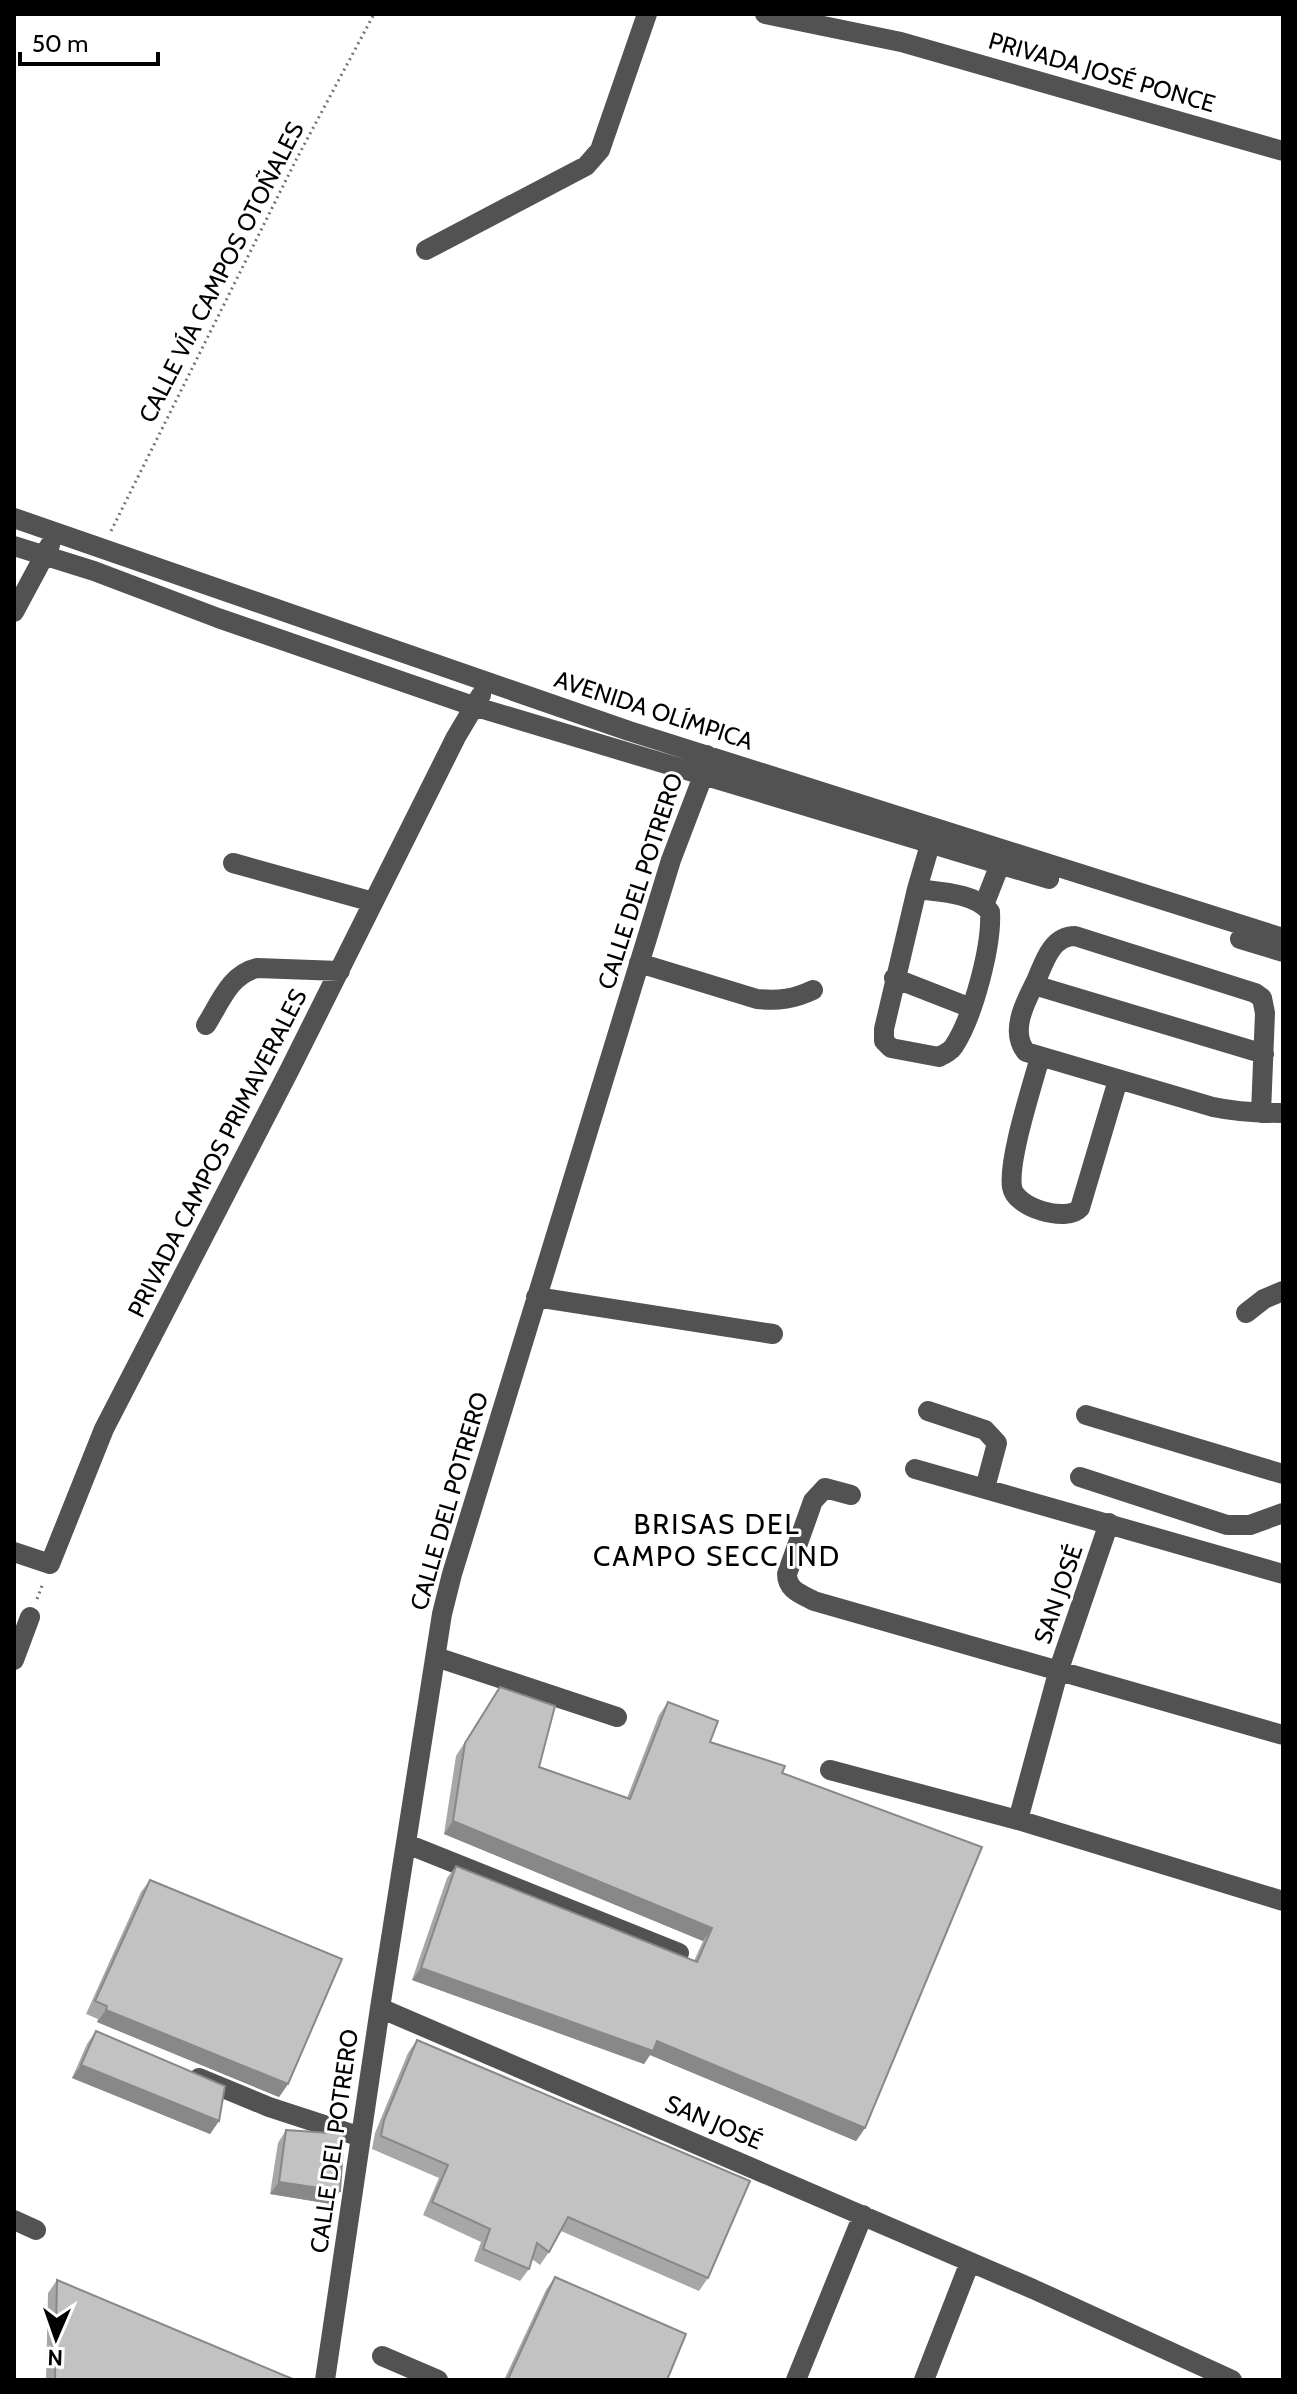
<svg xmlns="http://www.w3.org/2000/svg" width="1297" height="2394" viewBox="0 0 1297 2394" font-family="Cabin,sans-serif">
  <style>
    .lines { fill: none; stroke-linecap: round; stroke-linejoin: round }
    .path { stroke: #747474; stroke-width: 3; stroke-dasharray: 2 4; stroke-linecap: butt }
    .minor { stroke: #525252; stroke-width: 20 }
    .wall { fill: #a7a7a7 }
    .shaded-wall { fill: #888 }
    .building { fill: #c2c2c2; stroke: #888; stroke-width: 2 }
    .labels { text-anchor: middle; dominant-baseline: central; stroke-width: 6; stroke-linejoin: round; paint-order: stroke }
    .street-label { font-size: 24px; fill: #000; stroke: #fff }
    .quarter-label { font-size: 28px; letter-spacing: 2px; fill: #000; stroke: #fff }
  </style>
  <rect width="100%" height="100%" fill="#fff"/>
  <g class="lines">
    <path class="path" d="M 111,531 L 296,160 L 374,14
      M 37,1599 L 43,1583"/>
    <path class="minor" d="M 765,14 L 901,42 L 1283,151
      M 426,250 L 586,166 L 600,150 L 647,14
      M 14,518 L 629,731 L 1283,938
      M 14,546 L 94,571 L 218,618 L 473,706 L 1049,879
      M 14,612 L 50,545
      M 233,863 L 373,902
      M 917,889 C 939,892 976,893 990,912 C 992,946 973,1017 954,1046 C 951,1051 945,1054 939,1057 L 891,1048 L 884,1041 L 884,1029 Z
      M 917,889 L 934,831
      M 984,905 L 1004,854
      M 1240,939 L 1283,952
      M 639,963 L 757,999 C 779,1001 794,999 813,990
      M 894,978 L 971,1008
      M 1034,985 L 1264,1054
      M 206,1025 C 220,1003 230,974 257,968 L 340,971
      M 1040,1057 C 1032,1087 1008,1159 1012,1187 C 1015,1208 1067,1223 1080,1208 L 1118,1080
      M 1261,1113 L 1265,1013 L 1262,998 L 1255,993 L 1075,936 C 1051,936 1044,963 1036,981 C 1026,1001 1009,1031 1026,1052 L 1213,1107 C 1237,1112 1259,1113 1283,1113
      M 536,1297 L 773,1334
      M 1246,1313 L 1264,1299 L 1283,1291
      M 928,1411 L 985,1430 L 997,1443 L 985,1488
      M 1086,1415 L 1283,1474
      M 915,1469 L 1283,1574
      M 1080,1477 L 1227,1525 L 1250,1525 L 1283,1513
      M 851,1495 L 825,1488 L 813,1501 L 787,1574 C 787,1590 801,1594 814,1601 L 1283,1735
      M 14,1552 L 50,1564 L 104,1429 L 290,1069 L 456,737 L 481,695
      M 436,1657 L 617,1717
      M 14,1660 L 30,1617
      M 830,1770 L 1018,1820 L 1283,1901
      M 1018,1820 L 1059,1669 L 1109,1523
      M 407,1844 L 679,1953
      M 380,2008 L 1033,2289 L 1232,2380
      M 199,2078 L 269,2107 L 361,2137
      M 14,2220 L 36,2230
      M 382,2356 L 438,2380
      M 325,2380 L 380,2008 L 442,1614 L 452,1574 L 671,860 L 703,776 L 707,755
      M 796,2380 L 863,2215
      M 924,2380 L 970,2262"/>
  </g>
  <path class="wall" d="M 500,1687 L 539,1767 L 627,1798 L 659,1715 L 668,1702 L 710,1742 L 782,1773 L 865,2128 L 856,2141 L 650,2055 L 644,2064 L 412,1980 L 447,1878 L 456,1866 L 694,1961 L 703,1941 L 444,1834 L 456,1756 Z
    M 150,1880 L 288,2084 L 279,2097 L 97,2022 L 98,2019 L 86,2014 L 141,1892 Z
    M 96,2031 L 219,2121 L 210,2134 L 72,2078 L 87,2044 Z
    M 417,2040 L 708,2278 L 699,2291 L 561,2231 L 549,2252 L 540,2265 L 532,2259 L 529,2269 L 520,2281 L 474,2261 L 481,2242 L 423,2215 L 439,2178 L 372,2149 L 375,2133 L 408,2053 Z
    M 286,2130 L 331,2204 L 270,2194 L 278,2143 Z
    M 555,2277 L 667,2380 L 504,2380 L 546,2290 Z
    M 57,2280 L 295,2380 L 46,2380 L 48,2293 Z"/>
  <path class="shaded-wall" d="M 453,1821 L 712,1928 L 703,1941 L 444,1834 Z
    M 421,1968 L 657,2041 L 865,2128 L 856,2141 L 650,2055 L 644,2064 L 412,1980 Z
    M 106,2010 L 288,2084 L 279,2097 L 97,2022 Z
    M 81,2065 L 219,2121 L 210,2134 L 72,2078 Z
    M 279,2182 L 340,2191 L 331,2204 L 270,2194 Z"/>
  <path class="building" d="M 500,1687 L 555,1706 L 539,1767 L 630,1799 L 668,1702 L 718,1721 L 710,1742 L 785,1766 L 782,1773 L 982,1847 L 865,2128 L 657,2041 L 653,2051 L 421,1968 L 456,1866 L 697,1962 L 712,1928 L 453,1821 L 465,1743 Z
    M 150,1880 L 342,1959 L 288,2084 L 106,2010 L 107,2006 L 95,2001 Z
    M 96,2031 L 225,2086 L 219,2121 L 81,2065 Z
    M 417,2040 L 750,2181 L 708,2278 L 568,2217 L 549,2252 L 537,2243 L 529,2269 L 483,2249 L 490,2229 L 432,2202 L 448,2165 L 381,2136 L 384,2120 Z
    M 286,2130 L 344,2134 L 340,2191 L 279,2182 Z
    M 555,2277 L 686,2334 L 667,2380 L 508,2379 Z
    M 57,2280 L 295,2380 L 55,2380 Z"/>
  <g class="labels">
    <g class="street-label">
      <text transform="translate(1102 72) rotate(16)">PRIVADA JOSÉ PONCE</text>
      <text transform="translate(221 272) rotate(-63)">CALLE VÍA CAMPOS OTOÑALES</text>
      <text transform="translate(654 710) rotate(18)">AVENIDA OLÍMPICA</text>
      <text transform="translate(640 881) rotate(-72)">CALLE DEL POTRERO</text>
      <text transform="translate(217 1153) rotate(-63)">PRIVADA CAMPOS PRIMAVERALES</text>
      <text transform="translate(449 1501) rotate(-74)">CALLE DEL POTRERO</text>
      <text transform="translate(1058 1594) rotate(-71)">SAN JOSÉ</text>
      <text transform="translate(714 2122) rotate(23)">SAN JOSÉ</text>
      <text transform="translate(334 2141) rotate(-82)">CALLE DEL POTRERO</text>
    </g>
    <g class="quarter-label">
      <text x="717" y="1524">BRISAS DEL<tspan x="717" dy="32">CAMPO SECC IND</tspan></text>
    </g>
  </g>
  <rect width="1297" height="2394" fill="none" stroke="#000000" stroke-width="32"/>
  <g transform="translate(56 2338) rotate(182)" stroke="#ffffff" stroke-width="6" paint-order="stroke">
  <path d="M0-6L14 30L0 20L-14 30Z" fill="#000000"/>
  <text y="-12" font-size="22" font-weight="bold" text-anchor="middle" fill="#000000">N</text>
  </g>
  <path d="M20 52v12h138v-12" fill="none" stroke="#000000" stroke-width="4"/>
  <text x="32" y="52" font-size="24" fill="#000000" stroke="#ffffff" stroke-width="6" paint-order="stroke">50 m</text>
</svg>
